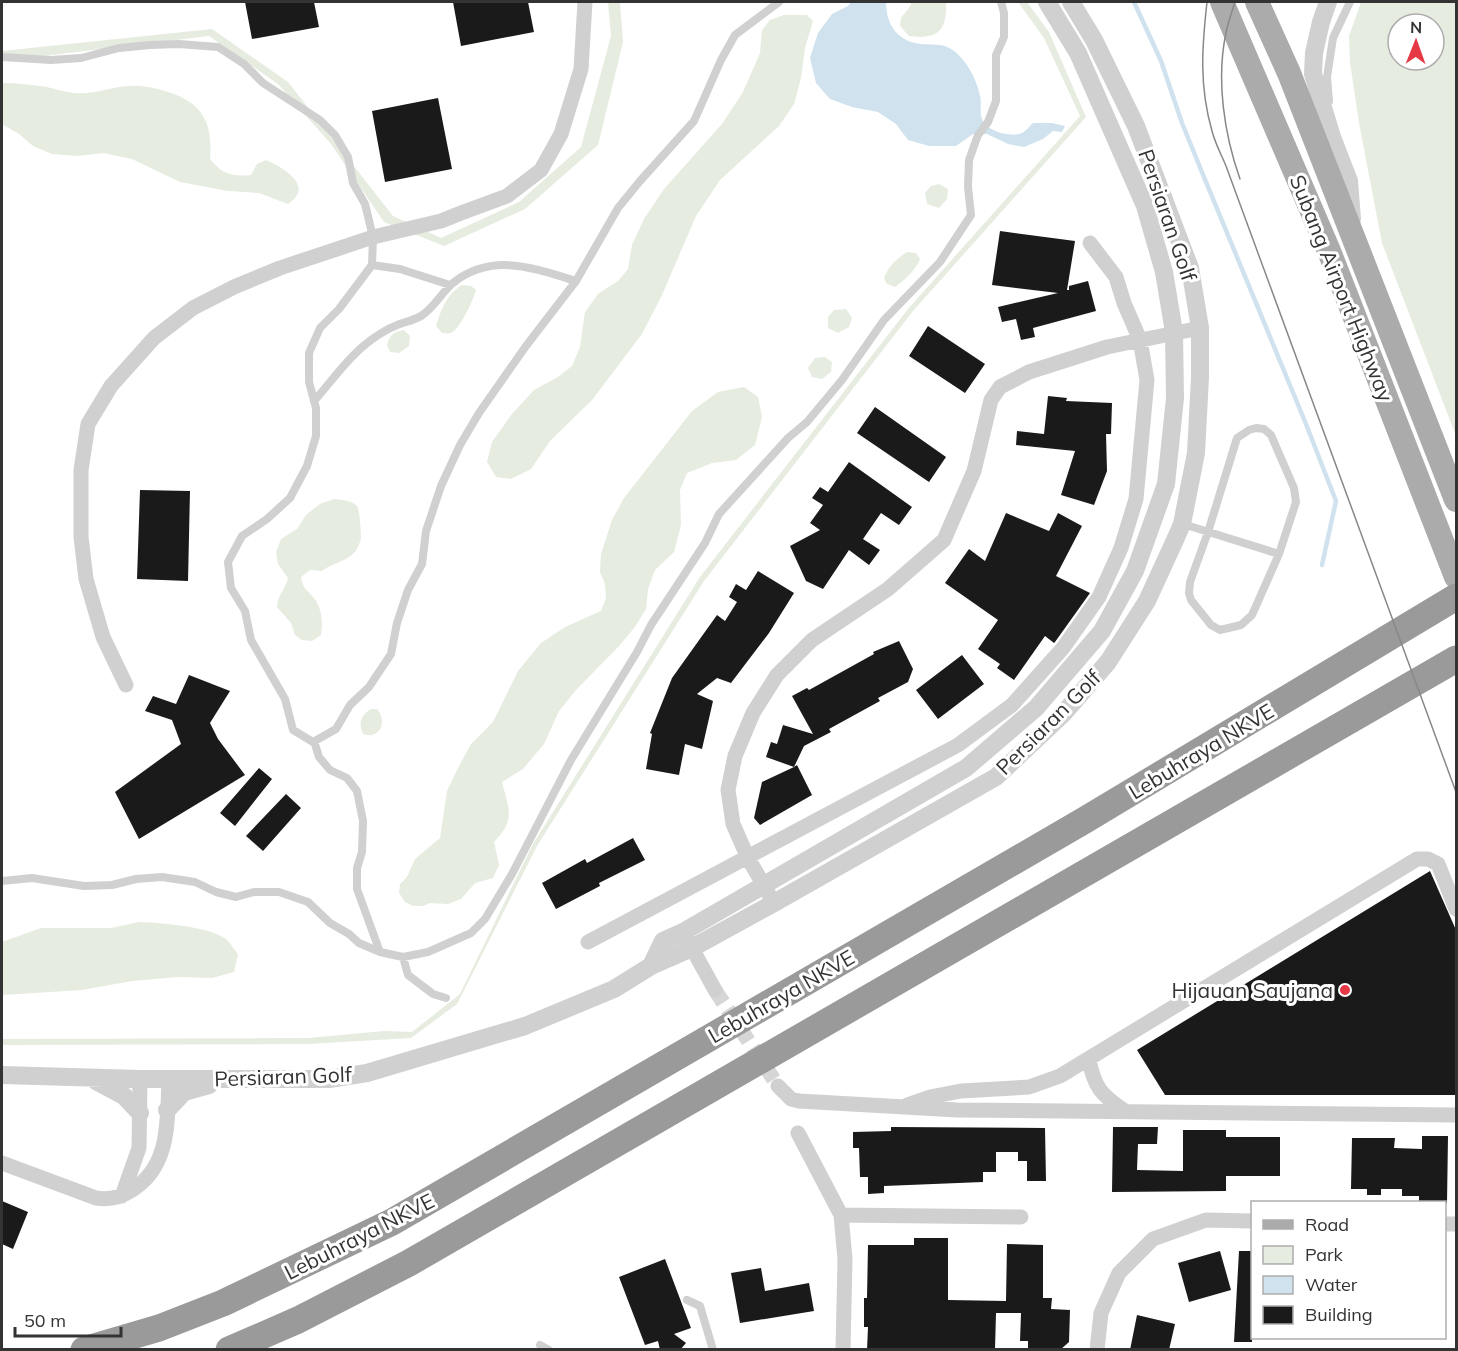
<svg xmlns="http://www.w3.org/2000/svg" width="1458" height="1351" viewBox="0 0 1458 1351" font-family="Mulish,sans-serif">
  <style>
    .green { fill: #e6ecdf; fill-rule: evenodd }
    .water { fill: #cfe2ee }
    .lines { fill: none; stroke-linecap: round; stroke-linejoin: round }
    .stream { stroke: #cfe2ee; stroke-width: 4.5 }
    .building { fill: #1a1a1a }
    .minor-tunnel { stroke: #d6d6d6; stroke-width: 15; stroke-dasharray: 15 8; stroke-linecap: butt }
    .service { stroke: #d0d0d0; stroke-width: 8 }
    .minor { stroke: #d0d0d0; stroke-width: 15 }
    .tertiary { stroke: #d0d0d0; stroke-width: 18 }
    .primary { stroke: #ababab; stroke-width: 24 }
    .motorway { stroke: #9a9a9a; stroke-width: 27 }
    .tram { stroke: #888; stroke-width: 1.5 }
    .poi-dot { fill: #e63946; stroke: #fff; stroke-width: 2 }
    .labels { text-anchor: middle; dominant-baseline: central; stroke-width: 6; stroke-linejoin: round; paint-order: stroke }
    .street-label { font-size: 21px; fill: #333; stroke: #fff }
    .poi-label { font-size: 21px; fill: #333; stroke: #fff; text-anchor: end }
  </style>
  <rect width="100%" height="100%" fill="#fff"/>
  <path class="green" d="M 608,2 L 620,2 L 623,42 L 598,145 L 525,209 L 444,246 L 384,222 L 331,144 L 278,84 L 209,36 L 2,61 L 2,51 L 212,29 L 288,82 L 393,216 L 441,238 L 519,202 L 581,147 L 611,36 Z
    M 911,2 L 946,2 C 947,31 938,40 909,36 L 900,26 L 901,18 L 911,5 Z
    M 1018,2 L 1027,2 L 1049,32 L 1086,117 L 913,311 L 704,581 L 537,846 L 457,1004 L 411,1038 L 308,1044 L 2,1045 L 2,1039 L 308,1038 L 384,1031 L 412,1032 L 460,994 L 533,844 L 700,577 L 908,309 L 1080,116 L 1044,38 Z
    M 1361,2 L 1456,2 L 1456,436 L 1382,243 L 1359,123 L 1350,62 L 1349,36 ZM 1398,24 L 1434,24 L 1434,60 L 1398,60 Z
    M 784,15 L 807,15 L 813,21 L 805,48 L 801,78 L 794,104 L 779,126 L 720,180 L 696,216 L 662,295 L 642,334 L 592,400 L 550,441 L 531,469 L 511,479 L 496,477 L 487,462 L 492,442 L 512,414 L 534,390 L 558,377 L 572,366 L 580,347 L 585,312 L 598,294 L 618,281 L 628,269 L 632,245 L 644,219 L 664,189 L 722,124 L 743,92 L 760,53 L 762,30 L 770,20 Z
    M 2,83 C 17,83 32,85 47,87 C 56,89 65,92 74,93 C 93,95 110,87 129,86 C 141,85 154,88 165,91 C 202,102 213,121 210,159 C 222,174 232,177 251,175 L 257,164 L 266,160 C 284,168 315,186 288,204 L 259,193 L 228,191 L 180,182 L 132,159 L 103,153 L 78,156 L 52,154 L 33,146 L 19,134 L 2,124 Z
    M 939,184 L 948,189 L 947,199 L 939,208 L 927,204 L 925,193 L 931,186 Z
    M 907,252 L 916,253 L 920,259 C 915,271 906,279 895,287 L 887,284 L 884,278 C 889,266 896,259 907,252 Z
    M 462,285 L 471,286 L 476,290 C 473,300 461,328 451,333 C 448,334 445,333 442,333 L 436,326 C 441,309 447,294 462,285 Z
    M 846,309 L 852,318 L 849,327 L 838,333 L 828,328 L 828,317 L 834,310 Z
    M 404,330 L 410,336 L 409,346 L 399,353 L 390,352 L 387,345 C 390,334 394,332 404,330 Z
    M 825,357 L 832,362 L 831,372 L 822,379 L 812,377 L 808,368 L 815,358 Z
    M 744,387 L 758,397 L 762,417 L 755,445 L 736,460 L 712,463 L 687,473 L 680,490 L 681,525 L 674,552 L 655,570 L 648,589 L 646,609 L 635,627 L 619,646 L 576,690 L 559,711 L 544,744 L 523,769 L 502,782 C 509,810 516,819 494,842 L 499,865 L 493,878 L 475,883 L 461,899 L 448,904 L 430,903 L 423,906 L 413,906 L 405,902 L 399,893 L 400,884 L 407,877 L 415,859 L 440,838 L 447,791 L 457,770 L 471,744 L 493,722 L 518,671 L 541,643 L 565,627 L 601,611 L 606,598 L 605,584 L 600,572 L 601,554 L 612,520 L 624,498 L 692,411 L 718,392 Z
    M 334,499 C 342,500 351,500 357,506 C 360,510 361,534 361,539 C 360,543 357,549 355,552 C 346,562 332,563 322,571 L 310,570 L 301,577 C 303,591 309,590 316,601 C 322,611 323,623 321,635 L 312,641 L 302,640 L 295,635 L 291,623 L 277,607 C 278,594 285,590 288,578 L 278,564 L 276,552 L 281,539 L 297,529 L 306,515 L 320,504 Z
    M 371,709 L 377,709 C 388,721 380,740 363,734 C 358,724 361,715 371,709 Z
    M 139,922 C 161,923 208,926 226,939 C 231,943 234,950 238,954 L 234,972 L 212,978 L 178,977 L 132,981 L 82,990 L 2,995 L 2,942 L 41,928 L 111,928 Z"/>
  <path class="water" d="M 851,2 L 886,2 C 886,24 897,41 920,44 C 930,45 942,43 951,49 C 966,58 977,80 980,96 C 982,103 979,111 982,119 C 986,131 1011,138 1022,133 C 1026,131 1030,126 1033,123 L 1052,123 L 1065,126 L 1062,132 L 1053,131 L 1043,139 L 1024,147 L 1008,144 L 987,134 L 973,134 L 956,146 L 929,146 L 908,140 L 896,124 L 878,112 L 852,107 L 830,99 L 816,83 L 810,58 L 818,33 L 832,14 L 848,6 Z"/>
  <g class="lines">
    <path class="stream" d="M 1134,2 L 1161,61 L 1182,123 L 1206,182 L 1306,424 L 1336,501 L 1322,565"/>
  </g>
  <path class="building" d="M 245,2 L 314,2 L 319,27 L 252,39 Z
    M 453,2 L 528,2 L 534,32 L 461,46 Z
    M 438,98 L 452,169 L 385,182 L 372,111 Z
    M 1000,231 L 1075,241 L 1067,290 L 1069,290 L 1069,286 L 1088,281 L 1096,311 L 1033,328 L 1035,337 L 1021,340 L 1016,319 L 1002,322 L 998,307 L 1058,293 L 992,285 Z
    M 928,326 L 985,364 L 965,393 L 909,356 Z
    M 1048,396 L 1067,398 L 1066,401 L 1112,403 L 1111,434 L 1106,434 L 1107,471 L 1094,505 L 1061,495 L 1075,451 L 1016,445 L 1017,431 L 1044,434 Z
    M 875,407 L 946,457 L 929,482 L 857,433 Z
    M 849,462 L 912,507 L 899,525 L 881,513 L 863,539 L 880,550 L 869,565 L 849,550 L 823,589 L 806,581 L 790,546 L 820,530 L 810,523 L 823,505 L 812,498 L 820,487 L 828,492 Z
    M 140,490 L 190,491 L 188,581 L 137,579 Z
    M 1006,513 L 1049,531 L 1058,513 L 1082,526 L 1056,576 L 1090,593 L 1055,642 L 1054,643 L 1045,636 L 1014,680 L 997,668 L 1000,664 L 978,649 L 998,620 L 945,583 L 969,549 L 985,561 Z
    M 758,571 L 794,593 L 769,633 L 731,683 L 717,678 L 697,694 L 713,701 L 702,749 L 685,744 L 679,775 L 646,769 L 652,734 L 650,733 L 672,678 L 717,615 L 725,621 L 737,602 L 729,597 L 736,584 L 746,590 Z
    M 899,641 L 913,669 L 908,682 L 878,698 L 880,701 L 829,729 L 831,732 L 804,746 L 794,767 L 797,765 L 812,795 L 760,825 L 754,818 L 762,782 L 794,767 L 766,757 L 771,742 L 777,744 L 783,725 L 813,734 L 792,696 L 807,688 L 809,690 L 874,654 L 873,652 Z
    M 962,655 L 984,684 L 938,719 L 916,690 Z
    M 189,675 L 230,691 L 210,723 L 218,739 L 245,775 L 139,839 L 115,792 L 181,744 L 172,720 L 145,711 L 153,696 L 176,704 Z
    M 259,768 L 272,779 L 235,826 L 220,813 Z
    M 286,794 L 301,808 L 263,851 L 246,836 Z
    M 633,838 L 645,860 L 599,883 L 600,886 L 556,909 L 542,883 L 585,859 L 587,863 Z
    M 1430,871 L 1456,930 L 1456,1095 L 1165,1095 L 1137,1050 Z
    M 891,1127 L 1045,1128 L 1046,1181 L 1027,1181 L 1027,1161 L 1018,1161 L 1018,1152 L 996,1152 L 996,1172 L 983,1172 L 983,1182 L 884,1186 L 884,1193 L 868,1194 L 868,1177 L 860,1177 L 859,1148 L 853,1148 L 853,1132 L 891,1131 Z
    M 1113,1127 L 1158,1127 L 1157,1144 L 1138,1144 L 1137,1170 L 1183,1171 L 1183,1130 L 1226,1130 L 1226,1137 L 1280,1137 L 1280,1176 L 1226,1176 L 1226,1191 L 1112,1192 Z
    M 1422,1136 L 1448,1136 L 1447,1203 L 1419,1203 L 1419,1196 L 1402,1196 L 1402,1189 L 1381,1189 L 1381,1195 L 1367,1195 L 1367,1189 L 1351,1189 L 1352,1138 L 1395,1138 L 1394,1148 L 1422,1149 Z
    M 2,1201 L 28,1212 L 13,1249 L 2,1244 Z
    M 914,1238 L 948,1238 L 948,1300 L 1006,1301 L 1007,1244 L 1043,1245 L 1043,1298 L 1052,1298 L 1051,1309 L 1070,1310 L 1069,1342 L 1060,1350 L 1028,1350 L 1028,1341 L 1020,1341 L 1021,1313 L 996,1313 L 995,1349 L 867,1350 L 868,1327 L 864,1327 L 864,1298 L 867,1298 L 868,1245 L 914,1245 Z
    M 1220,1251 L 1231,1290 L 1189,1302 L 1178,1263 Z
    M 1239,1251 L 1252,1251 L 1252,1342 L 1234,1342 Z
    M 665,1259 L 691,1328 L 674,1334 L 686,1343 L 680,1350 L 660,1350 L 658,1341 L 645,1345 L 619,1277 Z
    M 761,1268 L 765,1291 L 809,1283 L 814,1311 L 740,1323 L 731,1273 Z
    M 1137,1315 L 1175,1324 L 1169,1350 L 1130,1350 Z"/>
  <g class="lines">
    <path class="minor-tunnel" d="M 715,990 L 778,1086"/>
    <path class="service" d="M 2,57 L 51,60 L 81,58 L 119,48 L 150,45 L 179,44 L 218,47 L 244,64 L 263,83 L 320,120 L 335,135 L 348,157 L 353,183 L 365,204 L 373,237 L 372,265 L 339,309 L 320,328 L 309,353 L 309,382 L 316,408 L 316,436 L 307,466 L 290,498 L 267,519 L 242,536 L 228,562 L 231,588 L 245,611 L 251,640 L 285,699 L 293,730 L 313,742 L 336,729 L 350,705 L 369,687 L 391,654 L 397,623 L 408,590 L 422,564 L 426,531 L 441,486 L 460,445 L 479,413 L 526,346 L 576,281 L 618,208 L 640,181 L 694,121 L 721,60 L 735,35 L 779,2
      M 1329,101 L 1327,77 L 1333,38 L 1350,2
      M 372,265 L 400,269 L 450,285
      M 314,401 C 332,381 349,356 371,340 C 378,335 387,329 395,326 C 403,322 413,321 421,316 C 434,308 441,293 453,283 C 492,252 533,268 576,281
      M 1256,428 L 1264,429 L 1271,435 L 1294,488 L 1296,502 L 1279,554 L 1252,615 L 1241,625 L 1220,630 L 1211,625 L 1191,600 L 1189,593 L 1190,582 L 1208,532 L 1237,438 L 1249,430 Z
      M 1183,524 L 1279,554
      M 314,741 L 319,757 L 330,770 L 347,778 L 357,791 L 363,821 L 362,852 L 357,868 L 357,889 L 380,952 L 403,957 L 428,952 L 471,933 L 485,919 L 512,874 L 571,760 L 637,652 L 651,625 L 705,543 L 719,514 L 788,438 L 807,422 L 842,380 L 884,320 L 940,262 L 971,215 L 968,187 L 969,160 L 978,135 L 988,122 L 996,101 L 996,55 L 1004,37 L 1004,13 L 1001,2
      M 2,881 L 32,878 L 84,886 L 112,885 L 136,879 L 162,877 L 195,882 L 216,892 L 236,897 L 254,892 L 279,892 L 308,902 L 330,923 L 349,934 L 359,943 L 380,952
      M 403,957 L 408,975 L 433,994 L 446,998
      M 687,1300 L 700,1306 L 713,1350
      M 540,1345 L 549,1350"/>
    <path class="minor" d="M 126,685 L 103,637 L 86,579 L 81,537 L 81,470 L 88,424 L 111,386 L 154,338 L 193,308 L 234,287 L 280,268 L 373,237 L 441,221 L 461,213 L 507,196 L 541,170 L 561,134 L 581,69 L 585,2
      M 774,903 L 748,858 L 733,824 L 728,790 L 735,756 L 753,713 L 777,675 L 812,640 L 888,589 L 944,540 L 974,471 L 991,400 L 1000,387 L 1029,372 L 1107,347 L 1200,328
      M 683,932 L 715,990
      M 588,942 L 958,745 L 1012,705 L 1063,648 L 1099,597 L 1121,548 L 1136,499 L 1147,380 L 1140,340 L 1124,303 L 1116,277 L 1090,243
      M 1089,1059 C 1094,1087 1101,1095 1125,1111
      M 778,1086 L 791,1099 L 799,1101 L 957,1110 L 1456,1115
      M 907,1105 L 930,1097 L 961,1091 L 1029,1087 L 1060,1076 L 1417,859 L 1428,859 L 1438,864 L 1456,909
      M 798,1133 L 841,1215 L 845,1259 L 843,1350
      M 2,1163 L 96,1198 C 109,1200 120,1198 132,1190 C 171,1166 167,1120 169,1079
      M 122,1196 L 139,1148 L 140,1079
      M 841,1215 L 1021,1217
      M 1444,1224 L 1456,1224
      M 1097,1350 L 1101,1313 L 1119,1273 L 1153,1239 L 1206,1220 L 1252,1221"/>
    <path class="tertiary" d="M 1328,2 L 1321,22 L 1314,53 L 1313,74 L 1332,137 L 1349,181 L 1352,219
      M 651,966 L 663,941 L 683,932 L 966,768 L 1036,708 L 1102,631 L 1135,571 L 1166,484 L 1175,398 L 1174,332 L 1164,272 L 1145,206 L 1078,53 L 1047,2
      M 2,1075 L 140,1079 L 329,1079 L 367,1073 L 525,1026 L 614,989 L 651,966 L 692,948 L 774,903 L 996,777 L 1063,714 L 1108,662 L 1147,601 L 1175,540 L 1182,524 L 1196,453 L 1200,377 L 1200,328 L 1190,268 L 1136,126 L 1094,40 L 1071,2
      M 96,1081 L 124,1096 L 140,1113
      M 167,1110 L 184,1092 L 209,1085"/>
    <path class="primary" d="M 1222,2 L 1329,251 L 1456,577
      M 1257,2 L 1289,73 L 1456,500"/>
    <path class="motorway" d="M 84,1350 L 159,1328 L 223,1303 L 392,1222 L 1085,820 L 1456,597
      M 229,1350 L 298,1320 L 409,1263 L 1456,659"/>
    <path class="tram" d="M 1207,2 C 1202,47 1199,86 1212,131 C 1215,143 1221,154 1226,166 L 1456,792
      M 1235,2 C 1232,12 1228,22 1226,33 C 1216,79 1224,134 1240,179"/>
  </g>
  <circle class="poi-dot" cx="1345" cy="990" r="6"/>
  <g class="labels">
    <g class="street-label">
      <text transform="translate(1168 215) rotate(71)">Persiaran Golf</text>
      <text transform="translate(1342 288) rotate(68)">Subang Airport Highway</text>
      <text transform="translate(1048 722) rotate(-45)">Persiaran Golf</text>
      <text transform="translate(1201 751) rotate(-31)">Lebuhraya NKVE</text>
      <text transform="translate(781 996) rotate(-30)">Lebuhraya NKVE</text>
      <text transform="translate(283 1076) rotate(-2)">Persiaran Golf</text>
      <text transform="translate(359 1236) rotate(-27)">Lebuhraya NKVE</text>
    </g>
    <g class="poi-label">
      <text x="1333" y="990">Hijauan Saujana</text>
    </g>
  </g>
  <rect width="1458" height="1351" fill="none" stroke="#333333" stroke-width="6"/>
  <rect x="1251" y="1201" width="195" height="138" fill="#ffffff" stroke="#adadad" stroke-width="1.5"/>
  <rect x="1263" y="1220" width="30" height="9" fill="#ababab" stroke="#adadad" stroke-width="1.5"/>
  <text x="1305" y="1231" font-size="18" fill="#333333">Road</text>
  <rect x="1263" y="1246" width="30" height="18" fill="#e6ecdf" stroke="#adadad" stroke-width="1.5"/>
  <text x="1305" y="1261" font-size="18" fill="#333333">Park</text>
  <rect x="1263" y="1276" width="30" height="18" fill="#cfe2ee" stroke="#adadad" stroke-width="1.5"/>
  <text x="1305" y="1291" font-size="18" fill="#333333">Water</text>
  <rect x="1263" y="1306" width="30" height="18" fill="#1a1a1a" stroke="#adadad" stroke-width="1.5"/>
  <text x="1305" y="1321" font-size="18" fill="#333333">Building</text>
  <g transform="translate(1416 42) rotate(1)"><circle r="28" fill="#ffffff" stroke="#adadad" stroke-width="1.5"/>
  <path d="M0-4.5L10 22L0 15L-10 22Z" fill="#e63946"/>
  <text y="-9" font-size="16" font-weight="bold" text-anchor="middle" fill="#333333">N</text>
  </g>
  <path d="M15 1327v9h106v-9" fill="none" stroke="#333333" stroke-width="3"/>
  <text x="24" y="1327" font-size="18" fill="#333333" stroke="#ffffff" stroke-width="4.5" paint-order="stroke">50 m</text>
</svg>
